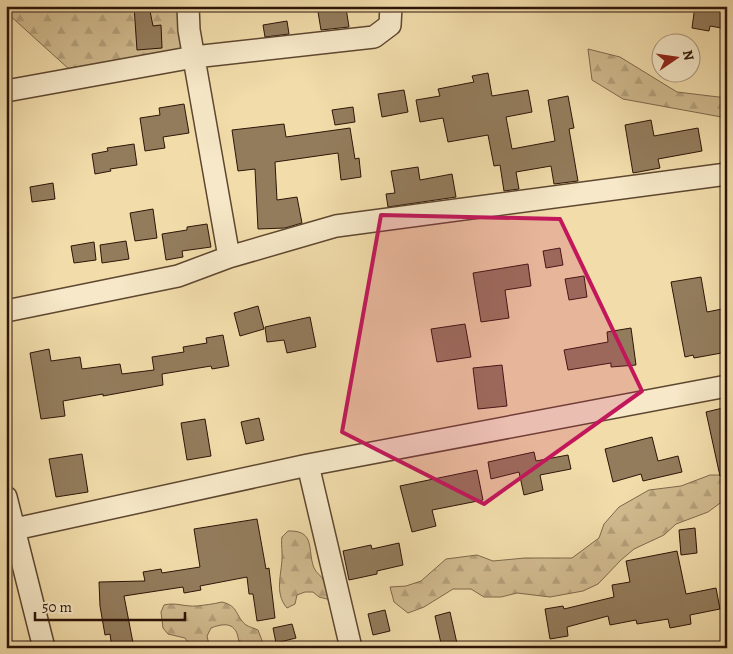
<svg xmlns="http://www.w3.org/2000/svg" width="733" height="654" viewBox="0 0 733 654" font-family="Alegreya,serif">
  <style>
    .forest { fill: url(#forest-firs); stroke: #7e684b }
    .building { fill: #937c5c; stroke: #2d1508 }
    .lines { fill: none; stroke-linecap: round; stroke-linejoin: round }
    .minor-casing { stroke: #5e4730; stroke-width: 24 }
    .minor { stroke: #f6e8c8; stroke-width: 21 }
    .marked { fill: #c2185b; fill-opacity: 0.2; stroke: #c2185b; stroke-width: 4; stroke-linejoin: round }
  </style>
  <defs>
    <pattern id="forest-firs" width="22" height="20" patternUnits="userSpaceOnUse" patternTransform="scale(1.25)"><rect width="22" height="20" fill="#d0ba8e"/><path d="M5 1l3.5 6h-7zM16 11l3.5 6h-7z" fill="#b39f79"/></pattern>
  </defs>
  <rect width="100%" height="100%" fill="#f1dcaa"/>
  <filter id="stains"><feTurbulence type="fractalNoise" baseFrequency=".004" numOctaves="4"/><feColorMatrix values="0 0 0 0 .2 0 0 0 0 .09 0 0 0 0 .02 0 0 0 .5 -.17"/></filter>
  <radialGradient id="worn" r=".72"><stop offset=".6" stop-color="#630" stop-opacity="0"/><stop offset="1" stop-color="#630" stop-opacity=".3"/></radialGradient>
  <path class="forest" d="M 6,6 L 191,6 L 194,57 L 70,70 L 6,12 Z
    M 588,49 L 620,57 L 677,92 L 727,98 L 727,118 L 623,99 L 592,80 Z
    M 710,475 L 727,475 L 727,498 L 708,512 L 676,524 L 664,535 L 634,549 L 621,560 L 598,584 L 583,591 L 550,597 L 517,593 L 501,597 L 484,597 L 471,589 L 453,589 L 424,607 L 408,613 L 394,602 L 390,587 L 406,586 L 421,581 L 446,559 L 477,555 L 493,561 L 525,558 L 572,558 L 599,538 L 604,524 L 619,507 L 649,490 L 681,486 Z
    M 288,531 C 316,530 307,550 314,568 C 316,573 322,576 324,581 C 327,586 329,594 331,600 L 319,597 L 313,592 L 305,592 L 297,595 L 295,604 L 287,608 C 273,592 283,572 282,553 C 282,547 281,542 282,537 Z
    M 222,602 C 239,606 235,616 246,625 C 249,627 254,628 258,630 L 264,646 L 271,648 L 239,648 C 239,627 231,620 211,628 L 207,636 L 209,645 L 207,648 L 192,648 L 185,638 L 168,634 L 163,628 L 161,612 L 164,605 C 175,602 185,607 197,606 C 205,605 214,604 222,602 Z"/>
  <path class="building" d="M 134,6 L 149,6 L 153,26 L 161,25 L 162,48 L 137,50 Z
    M 695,6 L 727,6 L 727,29 L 710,26 L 709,31 L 692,28 Z
    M 346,8 L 349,27 L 321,30 L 318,12 Z
    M 287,21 L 289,34 L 265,37 L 263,25 Z
    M 488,73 L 492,96 L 528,90 L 532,112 L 506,117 L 512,149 L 555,141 L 548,100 L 568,96 L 574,128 L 569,129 L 578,181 L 554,184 L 551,166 L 516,172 L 519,189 L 504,191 L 500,165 L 494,166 L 488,135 L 448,142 L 443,118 L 420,122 L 416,100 L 440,96 L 438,89 L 474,82 L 472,76 Z
    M 404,90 L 408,112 L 382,117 L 378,94 Z
    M 184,104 L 189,133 L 163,137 L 165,148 L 145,151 L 140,118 L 160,115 L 159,108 Z
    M 353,107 L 355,122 L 335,125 L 332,110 Z
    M 651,120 L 654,136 L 698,128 L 702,151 L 658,159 L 660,168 L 633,173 L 625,125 Z
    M 284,124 L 286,137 L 350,128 L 355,159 L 359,158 L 361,177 L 341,180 L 338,153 L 275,162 L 277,200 L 297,197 L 302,223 L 285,228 L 258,229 L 255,169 L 238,171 L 232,130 Z
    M 134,144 L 137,165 L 110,169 L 111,171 L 95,174 L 92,154 L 108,151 L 107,148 Z
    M 418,167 L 420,180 L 452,174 L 456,197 L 388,207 L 386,194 L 395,193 L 391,171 Z
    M 53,183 L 55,199 L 32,202 L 30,187 Z
    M 153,209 L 157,238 L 135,241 L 130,213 Z
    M 207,224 L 211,247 L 182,251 L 183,257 L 166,260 L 162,234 L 187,230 L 187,227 Z
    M 126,241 L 129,259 L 102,263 L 100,245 Z
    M 94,242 L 96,260 L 74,263 L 71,246 Z
    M 560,248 L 563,265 L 546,268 L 543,251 Z
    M 528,264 L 531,286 L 505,290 L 509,318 L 481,322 L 473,273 Z
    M 584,276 L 587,297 L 569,300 L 565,279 Z
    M 701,277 L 707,312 L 727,308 L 727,352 L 694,358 L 693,355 L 685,357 L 671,282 Z
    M 258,306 L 264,329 L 240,336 L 234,313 Z
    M 310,317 L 316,347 L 287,353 L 284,340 L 267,342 L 265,327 Z
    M 465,324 L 471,357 L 437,362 L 431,329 Z
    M 631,328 L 636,365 L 611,367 L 611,363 L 568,370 L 564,350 L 608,342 L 607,332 Z
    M 223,335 L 229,366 L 212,369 L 211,366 L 162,374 L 163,385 L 103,396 L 103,394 L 63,401 L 65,416 L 41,419 L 30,353 L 49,349 L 51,361 L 80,357 L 82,369 L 120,364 L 122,374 L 154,370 L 152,357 L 184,352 L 183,347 L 207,343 L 206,338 Z
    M 502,365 L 507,406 L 478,409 L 473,368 Z
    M 727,407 L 727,476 L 720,476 L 706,412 Z
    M 259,418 L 264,440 L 246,444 L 241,422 Z
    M 205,419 L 211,456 L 187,460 L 181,423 Z
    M 652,437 L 658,461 L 678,456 L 682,472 L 643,481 L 641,474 L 613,482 L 605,449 Z
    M 534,452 L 536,461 L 568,455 L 571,469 L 540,475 L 543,490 L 524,495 L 519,472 L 491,479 L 488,462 Z
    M 82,454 L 88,492 L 56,497 L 49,459 Z
    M 477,470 L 483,500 L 432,510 L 436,526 L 412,532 L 400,486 Z
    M 257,519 L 266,569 L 269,568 L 275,618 L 257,621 L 253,594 L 249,594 L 247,577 L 200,586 L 201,590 L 184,593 L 183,587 L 124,596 L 134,648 L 112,648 L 110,634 L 105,635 L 100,606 L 99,582 L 145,581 L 143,572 L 161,569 L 162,573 L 200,567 L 194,529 Z
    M 695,528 L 697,553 L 681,555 L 679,530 Z
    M 399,543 L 403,565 L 377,571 L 377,574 L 349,580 L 343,551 L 371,545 L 372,549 Z
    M 677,551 L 686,594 L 716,588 L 720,609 L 690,615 L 691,624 L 670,628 L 668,619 L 637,624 L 636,620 L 610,625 L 608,616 L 567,627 L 568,636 L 550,639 L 545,609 L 563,606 L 564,609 L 614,597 L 612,585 L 630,582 L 626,561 Z
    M 385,610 L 390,631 L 373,635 L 368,614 Z
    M 450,612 L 458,648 L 442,648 L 435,616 Z
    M 292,624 L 296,638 L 276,643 L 273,628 Z"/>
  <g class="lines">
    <g class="minor-casing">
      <path id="minor" d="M 188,6 L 189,30 L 229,257
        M 6,91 L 194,57 L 374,37 L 390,25 L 391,6
        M 6,311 L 178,276 L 229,257 L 336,226 L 727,174
        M 308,465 L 351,648
        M 6,497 L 44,648
        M 6,531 L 308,465 L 727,386"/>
    </g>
    <use href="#minor" class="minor"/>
  </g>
  <path class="marked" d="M 381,215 L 560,219 L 642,391 L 484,504 L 342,432 Z"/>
  <rect width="733" height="654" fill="none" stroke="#f1dcaa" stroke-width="25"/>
  <rect x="8" y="8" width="718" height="639" fill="none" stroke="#2d1508" stroke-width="2.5"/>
  <rect x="12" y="12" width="708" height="629" fill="none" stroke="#2d1508"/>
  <g transform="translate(676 58) rotate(77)"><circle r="24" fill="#f6e8c8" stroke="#a6947b"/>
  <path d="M0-4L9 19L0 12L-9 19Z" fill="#8f2418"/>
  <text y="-8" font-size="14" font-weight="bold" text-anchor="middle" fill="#2d1508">N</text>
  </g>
  <path d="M35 612v8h150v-8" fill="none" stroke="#2d1508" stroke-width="2.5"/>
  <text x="42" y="612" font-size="15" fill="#2d1508" stroke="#f6e8c8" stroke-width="4" paint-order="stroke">50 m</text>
  <rect width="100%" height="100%" filter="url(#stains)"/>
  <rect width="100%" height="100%" fill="url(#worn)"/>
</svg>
